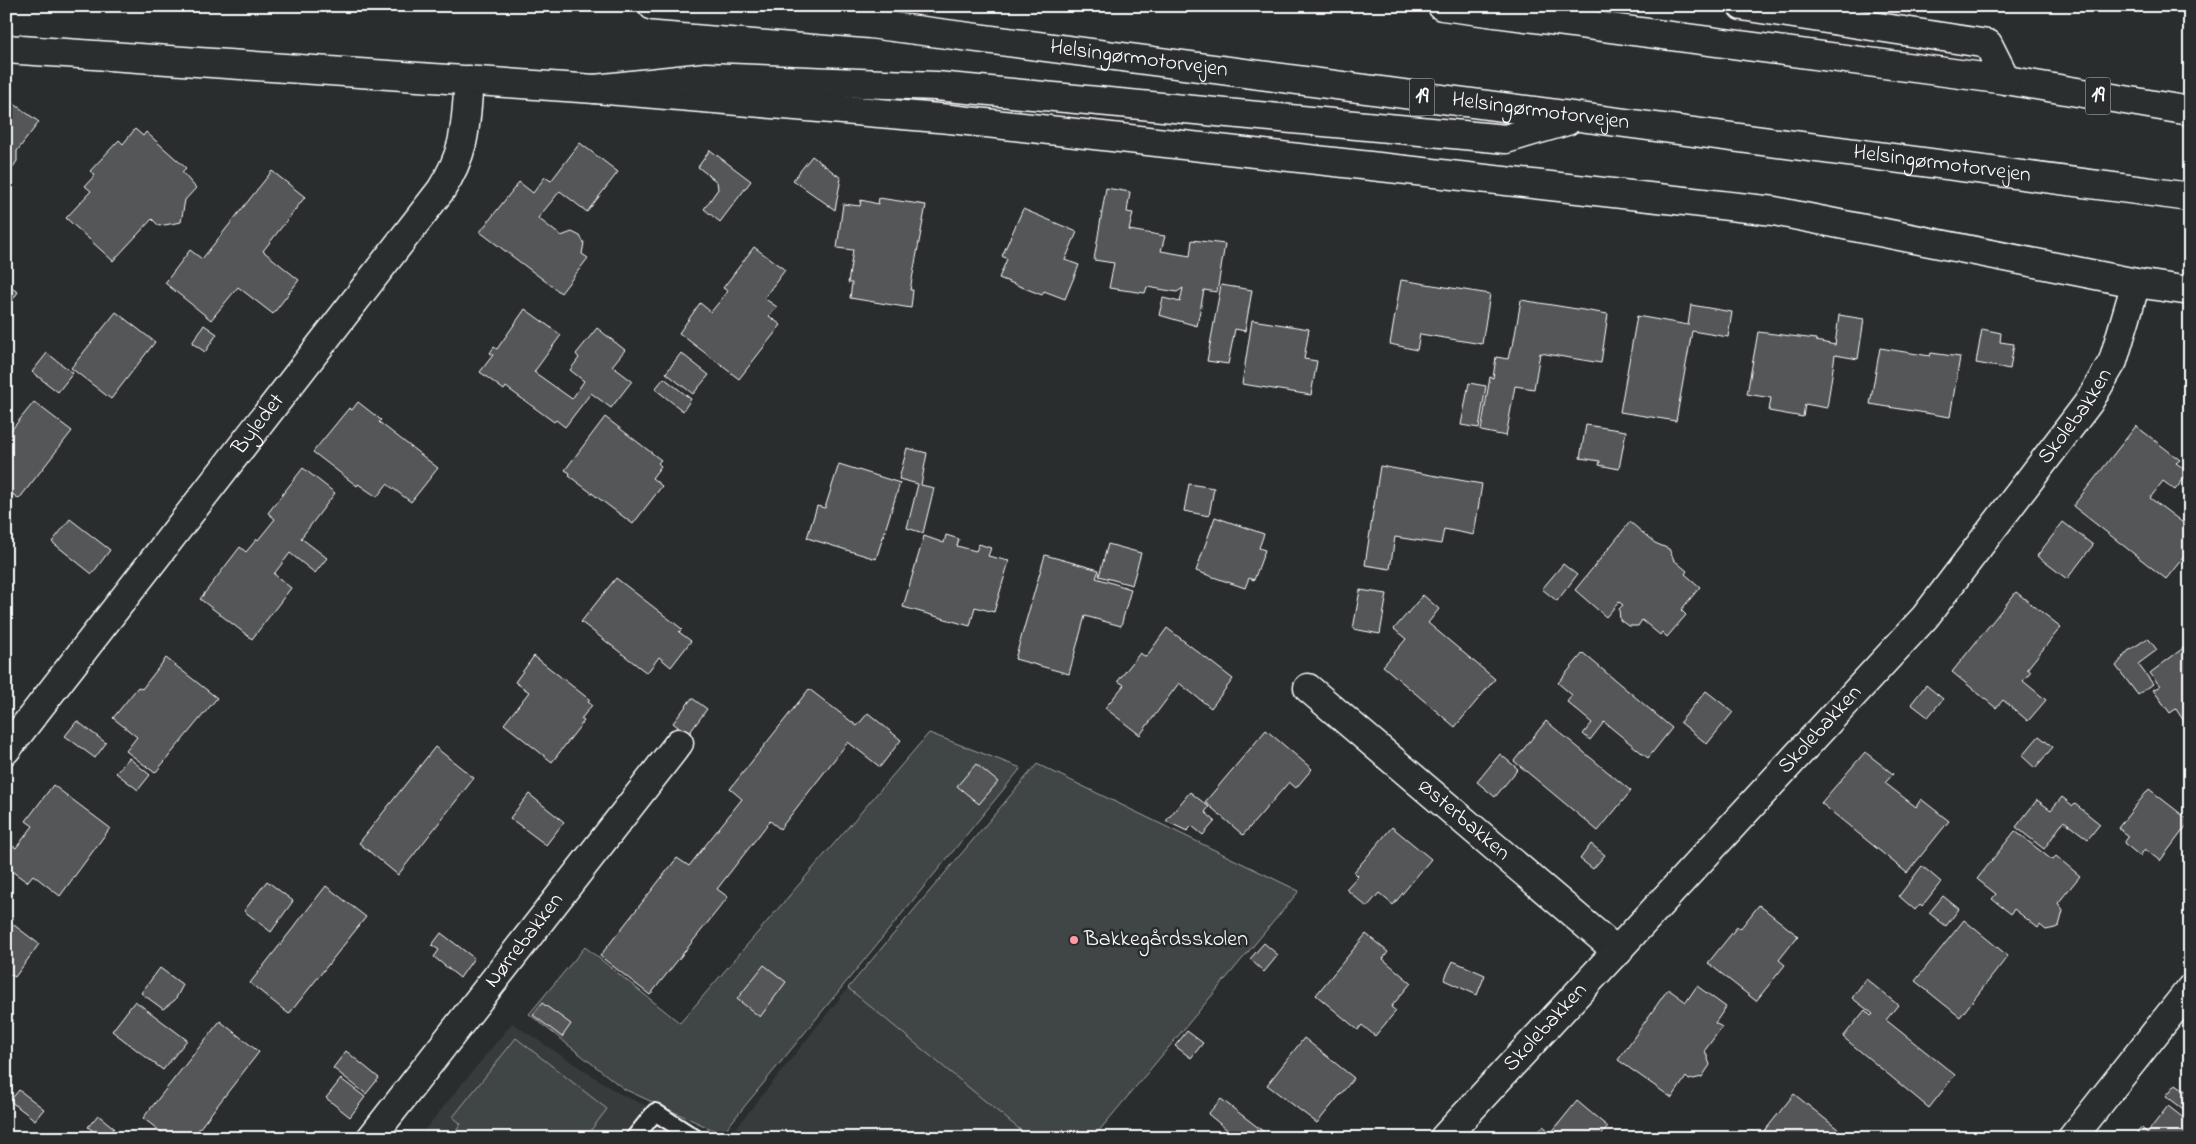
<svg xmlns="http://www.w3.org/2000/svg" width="2196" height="1144" viewBox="0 0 2196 1144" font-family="'Indie Flower',sans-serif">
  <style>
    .built { fill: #373a3b }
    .green { fill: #414445; stroke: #a0a2a2 }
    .building { fill: #555758; stroke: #fff }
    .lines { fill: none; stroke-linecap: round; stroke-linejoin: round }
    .lane-casing { stroke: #fff; stroke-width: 20 }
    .street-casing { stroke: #fff; stroke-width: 31 }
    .secondary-casing { stroke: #fff; stroke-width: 31 }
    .highway-casing { stroke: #fff; stroke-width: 31 }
    .lane { stroke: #2a2d2e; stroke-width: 16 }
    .street { stroke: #2a2d2e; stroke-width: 28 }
    .secondary { stroke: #2a2d2e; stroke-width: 28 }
    .highway { stroke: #2a2d2e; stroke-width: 28 }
    .poi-dot { fill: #ff9aa2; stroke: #2a2d2e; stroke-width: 2 }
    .labels { text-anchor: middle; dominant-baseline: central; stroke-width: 5; stroke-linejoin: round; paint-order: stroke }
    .shield { fill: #2a2d2e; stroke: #bfc0c0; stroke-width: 1 }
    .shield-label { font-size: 21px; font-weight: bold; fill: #fff }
    .street-label { font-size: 22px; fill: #fff; stroke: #2a2d2e }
    .poi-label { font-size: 22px; fill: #fff; stroke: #2a2d2e; text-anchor: start }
  </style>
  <rect width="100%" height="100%" fill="#2a2d2e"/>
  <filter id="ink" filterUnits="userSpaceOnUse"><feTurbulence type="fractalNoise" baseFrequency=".02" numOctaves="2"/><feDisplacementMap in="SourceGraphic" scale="10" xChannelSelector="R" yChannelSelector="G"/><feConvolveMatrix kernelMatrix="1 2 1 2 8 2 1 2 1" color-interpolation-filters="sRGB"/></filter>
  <g filter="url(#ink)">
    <path class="built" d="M 1037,764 L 1299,891 L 1093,1138 L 728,1138 L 848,988 Z
      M 512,1023 L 620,1094 L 720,1138 L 418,1138 Z"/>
    <path class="green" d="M 929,733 L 1021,768 L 722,1134 L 624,1089 L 529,1014 L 585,947 L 680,1023 Z
      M 1037,764 L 1299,891 L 1093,1138 L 1030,1138 L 848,988 Z
      M 516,1038 L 607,1109 L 585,1138 L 451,1138 L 461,1124 L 453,1117 Z"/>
    <path class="building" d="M 6,98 L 39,122 L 17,151 L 17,161 L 13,167 L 6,169 Z
      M 135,129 L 143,136 L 146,132 L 186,168 L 182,172 L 196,188 L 185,200 L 181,222 L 159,226 L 152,219 L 113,261 L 66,218 L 91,191 L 85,186 L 95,175 L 90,171 L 119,140 L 123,144 Z
      M 580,143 L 618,172 L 587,212 L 560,191 L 538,218 L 561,236 L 572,232 L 580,236 L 584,243 L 582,254 L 588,258 L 561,293 L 480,232 L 519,182 L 533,193 L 545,177 L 551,181 Z
      M 710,150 L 751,181 L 720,222 L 704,209 L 718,189 L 717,182 L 698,167 Z
      M 812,156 L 841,178 L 835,210 L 793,180 Z
      M 272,171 L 305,197 L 263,251 L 299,280 L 273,314 L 238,287 L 211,320 L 165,283 L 190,250 L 202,259 Z
      M 1106,188 L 1130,192 L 1127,212 L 1133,213 L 1129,230 L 1165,236 L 1161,251 L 1190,256 L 1192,240 L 1225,244 L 1217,292 L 1204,290 L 1197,326 L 1159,315 L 1163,298 L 1180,302 L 1183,288 L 1177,292 L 1147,287 L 1145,293 L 1109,288 L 1114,263 L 1094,260 Z
      M 879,198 L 926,205 L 910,290 L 913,290 L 911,308 L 850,298 L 852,283 L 848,283 L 853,250 L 837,248 L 843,204 L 860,206 L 861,200 L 878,204 Z
      M 1023,209 L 1077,232 L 1065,260 L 1079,265 L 1065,299 L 1044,291 L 1042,295 L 999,278 L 1007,259 L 1002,256 Z
      M 754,247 L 785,270 L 764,298 L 777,307 L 769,316 L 781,325 L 739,379 L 679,333 L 700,303 L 711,312 L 728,291 L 723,288 Z
      M 1401,280 L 1490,294 L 1482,344 L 1420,334 L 1417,350 L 1390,344 Z
      M 6,284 L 18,292 L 7,308 L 6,308 Z
      M 1221,285 L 1252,290 L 1245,331 L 1235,329 L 1228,364 L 1207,361 Z
      M 1521,300 L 1608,314 L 1601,363 L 1540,353 L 1534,389 L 1515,386 L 1506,436 L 1481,431 L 1490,377 L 1493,378 L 1496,357 L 1508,359 L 1511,346 L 1513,346 Z
      M 1691,305 L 1732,312 L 1728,337 L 1692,331 L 1676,421 L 1620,412 L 1637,316 L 1688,325 Z
      M 525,309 L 561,335 L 534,372 L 572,399 L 584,381 L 570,370 L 579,358 L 576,354 L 597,328 L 625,350 L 612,366 L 632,381 L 611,408 L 591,393 L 565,427 L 556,420 L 554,422 L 506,387 L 504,390 L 480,372 L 493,355 L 490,353 L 494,347 L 497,349 Z
      M 116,312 L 155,342 L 111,399 L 71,368 Z
      M 1839,315 L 1864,319 L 1858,359 L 1835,355 L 1827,408 L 1805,404 L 1803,417 L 1769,411 L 1771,398 L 1747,394 L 1758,332 L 1816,339 L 1816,341 L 1835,345 Z
      M 1252,320 L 1309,329 L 1304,359 L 1317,361 L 1311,395 L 1242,384 Z
      M 204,325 L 217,334 L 205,352 L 192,343 Z
      M 1982,329 L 2001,333 L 2000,342 L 2014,344 L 2010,369 L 1976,363 Z
      M 1880,348 L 1930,356 L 1931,353 L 1960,357 L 1950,417 L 1870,404 Z
      M 47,353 L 73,373 L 58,392 L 32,372 Z
      M 681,353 L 709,375 L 693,394 L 666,373 Z
      M 664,378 L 691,399 L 683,411 L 655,389 Z
      M 1469,383 L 1486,386 L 1479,428 L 1461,425 Z
      M 34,402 L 72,431 L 19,499 L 6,489 L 6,433 L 8,434 Z
      M 358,402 L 381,420 L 379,422 L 438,468 L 411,502 L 387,484 L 377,497 L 358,484 L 357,486 L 313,452 L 349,408 L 352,410 Z
      M 605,417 L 661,460 L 658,463 L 661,466 L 652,478 L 662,486 L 633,524 L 569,476 L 570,473 L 565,470 Z
      M 1586,425 L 1626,431 L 1619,469 L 1599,465 L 1600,461 L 1580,458 Z
      M 2136,426 L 2180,460 L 2176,463 L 2189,472 L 2175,490 L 2163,481 L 2150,498 L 2190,528 L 2190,549 L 2166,579 L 2073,506 Z
      M 907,448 L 927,453 L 921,485 L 934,488 L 923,533 L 907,528 L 918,484 L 899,479 Z
      M 839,464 L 900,483 L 876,559 L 807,538 L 817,506 L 825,508 Z
      M 1380,466 L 1482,484 L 1474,535 L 1444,529 L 1441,544 L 1395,537 L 1390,569 L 1365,565 Z
      M 303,468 L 335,493 L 301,538 L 327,558 L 315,573 L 290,553 L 274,574 L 291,588 L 252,639 L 200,599 L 240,547 L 246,552 L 257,539 L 258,540 L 275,519 L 268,513 Z
      M 1189,484 L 1214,488 L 1209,516 L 1184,511 Z
      M 1215,517 L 1264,534 L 1259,548 L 1265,550 L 1254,580 L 1249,578 L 1245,588 L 1196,571 Z
      M 70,519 L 110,550 L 92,574 L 52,542 Z
      M 1630,522 L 1655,543 L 1669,549 L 1674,560 L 1687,571 L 1685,574 L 1700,587 L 1681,610 L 1686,615 L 1667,637 L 1662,632 L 1660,635 L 1642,620 L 1638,626 L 1628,626 L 1620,620 L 1619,609 L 1623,605 L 1619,602 L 1606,617 L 1575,590 Z
      M 2063,522 L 2093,545 L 2067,579 L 2037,556 Z
      M 946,535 L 959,539 L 957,546 L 976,551 L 979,544 L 991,548 L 988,556 L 1009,561 L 994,612 L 975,607 L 970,626 L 903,607 L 924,536 L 944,543 Z
      M 1108,544 L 1141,553 L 1132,585 L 1099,576 Z
      M 1045,555 L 1099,570 L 1096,578 L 1131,589 L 1121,626 L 1085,616 L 1069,674 L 1015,659 Z
      M 1563,564 L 1577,575 L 1557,601 L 1542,589 Z
      M 616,578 L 682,629 L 679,632 L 691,641 L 671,667 L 659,657 L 647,673 L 581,622 Z
      M 1360,590 L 1387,594 L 1380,634 L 1353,629 Z
      M 2016,592 L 2061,627 L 2027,669 L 2031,671 L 2023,681 L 2046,700 L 2028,721 L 2003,700 L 1996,708 L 1952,672 Z
      M 1423,595 L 1439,609 L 1428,623 L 1495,679 L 1455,727 L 1383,666 L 1406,639 L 1394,629 Z
      M 1167,628 L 1233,679 L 1211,708 L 1179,683 L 1140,735 L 1105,708 L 1124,685 L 1118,681 L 1140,653 L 1146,657 Z
      M 2148,638 L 2157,650 L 2138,664 L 2153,684 L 2138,695 L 2116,666 L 2128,651 Z
      M 2190,643 L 2190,728 L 2189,729 L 2176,709 L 2170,713 L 2153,690 L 2160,686 L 2150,673 Z
      M 1583,653 L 1672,728 L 1648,758 L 1604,722 L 1590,740 L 1583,734 L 1592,723 L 1567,702 L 1572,695 L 1558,683 Z
      M 534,656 L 590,700 L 588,702 L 592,705 L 581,719 L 584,721 L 552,762 L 504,724 L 529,692 L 515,682 Z
      M 166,658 L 217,698 L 155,773 L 126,751 L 137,737 L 113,718 L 138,687 L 142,689 Z
      M 1926,685 L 1943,699 L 1928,717 L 1911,704 Z
      M 809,689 L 857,726 L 868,713 L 901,740 L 880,767 L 848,742 L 780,829 L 770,821 L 717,889 L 728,897 L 650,995 L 600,956 L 677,858 L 689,866 L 742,799 L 730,789 Z
      M 1706,691 L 1733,712 L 1707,744 L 1680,722 Z
      M 692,698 L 707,709 L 688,735 L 673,723 Z
      M 77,721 L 106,743 L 95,758 L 65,736 Z
      M 1546,721 L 1631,791 L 1598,831 L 1514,761 Z
      M 1266,730 L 1312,769 L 1296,788 L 1289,782 L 1243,835 L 1205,802 Z
      M 2039,736 L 2053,747 L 2035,768 L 2022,756 Z
      M 435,747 L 474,778 L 398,875 L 359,843 Z
      M 1865,752 L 1893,774 L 1885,783 L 1916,807 L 1921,799 L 1949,821 L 1907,873 L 1821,803 Z
      M 1500,754 L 1518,769 L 1495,797 L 1477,782 Z
      M 129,758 L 150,775 L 138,790 L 116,773 Z
      M 976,764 L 998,782 L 979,804 L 957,786 Z
      M 53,785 L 110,828 L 60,896 L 33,875 L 27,882 L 6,867 L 6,856 L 13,846 L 16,848 L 33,826 L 26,821 Z
      M 2149,789 L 2190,821 L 2160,861 L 2145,849 L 2140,856 L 2124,843 L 2129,836 L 2118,828 Z
      M 1190,792 L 1209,807 L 1205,812 L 1215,821 L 1203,835 L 1192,826 L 1187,831 L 1166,821 Z
      M 529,794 L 564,822 L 546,845 L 510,818 Z
      M 2062,797 L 2073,806 L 2075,804 L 2100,824 L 2088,839 L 2064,821 L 2044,849 L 2016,827 L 2037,800 L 2051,810 Z
      M 1392,827 L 1431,859 L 1393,905 L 1379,893 L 1367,907 L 1346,889 L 1358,876 L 1354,872 Z
      M 2015,831 L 2052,860 L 2056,856 L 2080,876 L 2058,903 L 2063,911 L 2059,926 L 2055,928 L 2046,930 L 2040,925 L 2038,928 L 2014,909 L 2011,914 L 1992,899 L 1996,894 L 1977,879 Z
      M 1591,844 L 1605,855 L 1593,869 L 1580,859 Z
      M 1922,866 L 1941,882 L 1922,906 L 1920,904 L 1915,910 L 1899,896 Z
      M 267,881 L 293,901 L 271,932 L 244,911 Z
      M 326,886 L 366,917 L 289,1014 L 250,983 Z
      M 1943,896 L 1959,909 L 1946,926 L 1929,913 Z
      M 1759,905 L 1798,936 L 1779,960 L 1785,965 L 1756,1001 L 1708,963 L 1737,927 L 1740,929 Z
      M 6,919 L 39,944 L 15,977 L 6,972 Z
      M 1964,920 L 2008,956 L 1960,1017 L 1915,981 Z
      M 441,933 L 474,958 L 460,978 L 434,957 L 439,950 L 432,945 Z
      M 1366,934 L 1388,952 L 1383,959 L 1411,983 L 1391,1007 L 1396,1011 L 1375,1036 L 1362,1025 L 1358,1030 L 1316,995 Z
      M 1264,943 L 1278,955 L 1264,972 L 1250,959 Z
      M 1453,961 L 1485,975 L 1477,995 L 1444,980 Z
      M 764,965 L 786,982 L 760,1017 L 737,999 Z
      M 160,968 L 183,985 L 175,1000 L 163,1009 L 141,993 Z
      M 1866,979 L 1898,1005 L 1886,1020 L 1955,1075 L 1929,1108 L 1843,1037 L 1865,1010 L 1871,1016 L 1873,1014 L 1852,998 Z
      M 1697,986 L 1726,1007 L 1715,1023 L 1722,1027 L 1705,1050 L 1710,1065 L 1702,1077 L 1689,1080 L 1686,1077 L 1672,1098 L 1618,1060 L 1668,989 L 1686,1002 Z
      M 135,1001 L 187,1040 L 163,1070 L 112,1031 Z
      M 542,1003 L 571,1024 L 562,1037 L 533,1015 Z
      M 220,1021 L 259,1052 L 192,1138 L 169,1138 L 143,1118 Z
      M 1187,1031 L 1203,1043 L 1191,1058 L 1175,1046 Z
      M 1304,1038 L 1354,1078 L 1317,1123 L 1267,1085 Z
      M 346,1051 L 379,1078 L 366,1094 L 333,1068 Z
      M 341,1079 L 365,1097 L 350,1117 L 326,1098 Z
      M 2176,1084 L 2190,1094 L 2190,1114 L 2166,1096 Z
      M 19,1090 L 44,1109 L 35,1120 L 10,1101 Z
      M 1794,1094 L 1849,1138 L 1759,1138 Z
      M 1221,1099 L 1264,1132 L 1260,1138 L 1237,1138 L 1208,1114 Z
      M 1577,1101 L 1608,1127 L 1599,1138 L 1533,1138 L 1543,1126 L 1551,1133 Z
      M 2168,1106 L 2190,1123 L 2190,1138 L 2133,1138 L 2141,1127 L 2147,1133 Z
      M 98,1115 L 114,1128 L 107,1138 L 102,1138 L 88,1127 Z"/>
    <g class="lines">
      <g class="lane-casing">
        <path id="lane" d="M 634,1138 L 655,1112 L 695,1138"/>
      </g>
      <g class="street-casing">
        <g id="street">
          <path id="s1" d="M 1308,688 L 1618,952"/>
          <path id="s2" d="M 6,750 L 441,190 C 467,149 465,127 469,80"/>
          <path id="s3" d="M 371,1138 L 679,743"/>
          <path id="s4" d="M 1444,1138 L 1925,617 L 2089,402 L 2113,361 L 2136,283"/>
          <path d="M 2072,1138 L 2190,989"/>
        </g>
      </g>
      <g class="secondary-casing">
        <path id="secondary" d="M 6,49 L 595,89 L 950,119 L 1774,211 L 2136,283 L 2190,291"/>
      </g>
      <g class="highway-casing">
        <g id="highway">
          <path id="s5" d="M 653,6 L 870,24 L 2190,197"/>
          <path d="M 1442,6 L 2006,80 L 2190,111"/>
          <path d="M 1742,6 L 1988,44 L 2006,80"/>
          <path d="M 595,89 L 706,77 L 936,86 L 1506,139 L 1567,121"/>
        </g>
      </g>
      <use href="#lane" class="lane"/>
      <use href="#street" class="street"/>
      <use href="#secondary" class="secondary"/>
      <use href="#highway" class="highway"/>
    </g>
  </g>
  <circle class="poi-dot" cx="1074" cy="940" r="5"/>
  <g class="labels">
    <g class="shield">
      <rect x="2085.5" y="77.5" width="25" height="37" rx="4"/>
      <rect x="1409.5" y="78.5" width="25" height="37" rx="4"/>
    </g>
    <g class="shield-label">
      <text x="2098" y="96">19</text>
      <text x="1422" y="97">19</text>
    </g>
    <g class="street-label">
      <text stroke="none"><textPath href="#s5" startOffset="489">Helsingørmotorvejen</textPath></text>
      <text stroke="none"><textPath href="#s5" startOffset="894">Helsingørmotorvejen</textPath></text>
      <text stroke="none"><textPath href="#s5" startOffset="1299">Helsingørmotorvejen</textPath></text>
      <text stroke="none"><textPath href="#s4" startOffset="960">Skolebakken</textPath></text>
      <text stroke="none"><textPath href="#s2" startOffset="412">Byledet</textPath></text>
      <text stroke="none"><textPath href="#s4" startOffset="555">Skolebakken</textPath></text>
      <text stroke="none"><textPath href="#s1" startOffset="204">Østerbakken</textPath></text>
      <text stroke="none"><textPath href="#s3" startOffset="250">Nørrebakken</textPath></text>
      <text stroke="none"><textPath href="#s4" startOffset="150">Skolebakken</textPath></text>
    </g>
    <g class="poi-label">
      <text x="1084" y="940">Bakkegårdsskolen</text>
    </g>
  </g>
  <rect width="2196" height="1144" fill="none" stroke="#2a2d2e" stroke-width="25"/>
  <rect x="12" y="12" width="2171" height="1119" fill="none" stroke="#fff" stroke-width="2" filter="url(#ink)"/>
</svg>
